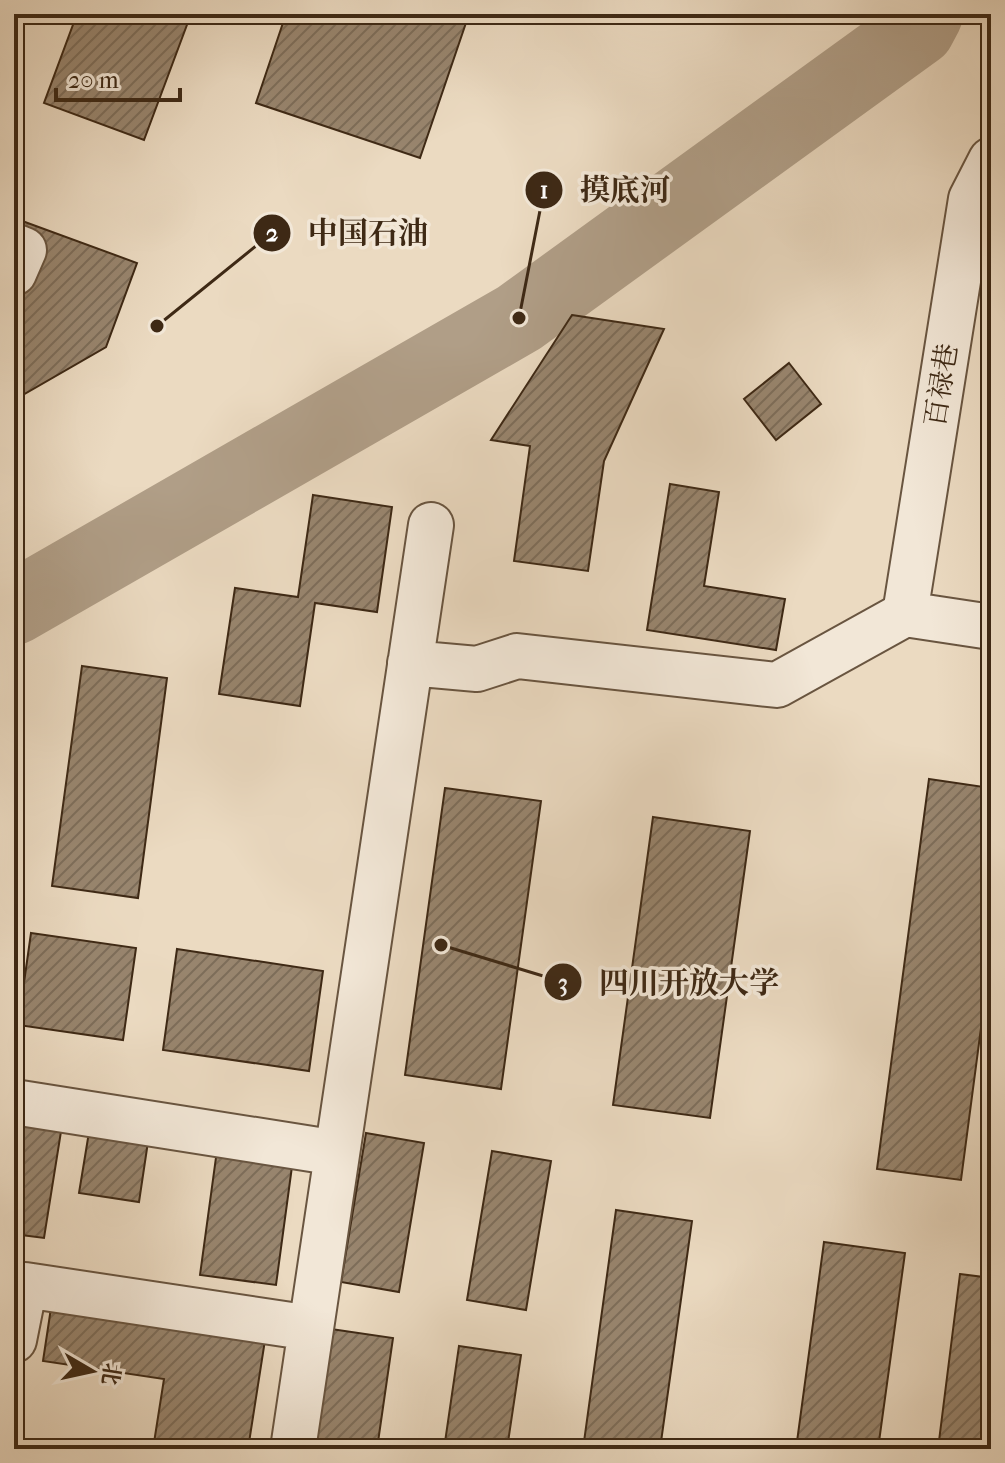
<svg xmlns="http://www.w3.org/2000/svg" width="1005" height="1463" viewBox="0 0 1005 1463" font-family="'IM FELL French Canon','Noto Serif SC',serif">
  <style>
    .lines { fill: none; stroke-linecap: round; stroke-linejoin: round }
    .river { stroke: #b09e87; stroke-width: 74 }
    .building { fill: url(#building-hatch); stroke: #3e2915; stroke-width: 2 }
    .minor-casing { stroke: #695540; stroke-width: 48 }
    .minor { stroke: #f2e7d7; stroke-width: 44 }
    .labels { text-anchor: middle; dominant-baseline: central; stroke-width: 7; stroke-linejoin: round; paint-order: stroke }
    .street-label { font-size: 28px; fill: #3e2915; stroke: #f2e7d7 }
    .leader { fill: none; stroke: #3e2915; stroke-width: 3 }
    .callout-dot { fill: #3e2915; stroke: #f2e7d7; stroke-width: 3 }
    .mark-label { font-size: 24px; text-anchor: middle; font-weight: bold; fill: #fff }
    .callout-label { font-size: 30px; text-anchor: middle; font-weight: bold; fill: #3e2915; stroke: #f2e7d7; stroke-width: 7; stroke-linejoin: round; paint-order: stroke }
  </style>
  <defs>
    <pattern id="building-hatch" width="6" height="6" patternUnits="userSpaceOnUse" patternTransform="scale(2)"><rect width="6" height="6" fill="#98856e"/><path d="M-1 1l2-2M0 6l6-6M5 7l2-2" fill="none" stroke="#7d6d59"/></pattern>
  </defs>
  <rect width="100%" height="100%" fill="#ebdac1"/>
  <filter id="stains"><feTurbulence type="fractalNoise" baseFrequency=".0025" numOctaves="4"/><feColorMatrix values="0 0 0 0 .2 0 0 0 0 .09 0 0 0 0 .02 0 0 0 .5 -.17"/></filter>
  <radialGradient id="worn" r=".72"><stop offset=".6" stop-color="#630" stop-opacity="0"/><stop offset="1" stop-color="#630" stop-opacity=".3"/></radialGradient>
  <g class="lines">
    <path class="river" d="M 14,608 L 519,318 L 918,29 L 926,14"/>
  </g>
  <path class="building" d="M 77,14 L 191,14 L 144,140 L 44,103 Z
    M 286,14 L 469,14 L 420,158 L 256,103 Z
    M 14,218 L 137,263 L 106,347 L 14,400 Z
    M 572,315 L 664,329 L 604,461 L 588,571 L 514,561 L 530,446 L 491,440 Z
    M 789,363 L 821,404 L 776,440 L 744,399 Z
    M 670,484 L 719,492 L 704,586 L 785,599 L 776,650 L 647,630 Z
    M 313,495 L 392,507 L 377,612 L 315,603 L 300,706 L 219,694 L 235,588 L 298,597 Z
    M 82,666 L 167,678 L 138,898 L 52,886 Z
    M 929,779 L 991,788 L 991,952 L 961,1180 L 877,1169 Z
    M 445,788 L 541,801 L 501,1089 L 405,1075 Z
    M 653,817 L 750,831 L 710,1118 L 613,1105 Z
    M 31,933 L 136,948 L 123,1040 L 18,1025 Z
    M 177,949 L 323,971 L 309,1071 L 163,1050 Z
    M 14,1111 L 63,1119 L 44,1238 L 14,1234 Z
    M 90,1126 L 149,1135 L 139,1202 L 79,1193 Z
    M 366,1133 L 424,1143 L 399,1292 L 341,1282 Z
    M 217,1150 L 293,1159 L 276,1285 L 200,1275 Z
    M 492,1151 L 551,1161 L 526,1310 L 467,1300 Z
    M 616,1210 L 692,1221 L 660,1449 L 583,1449 Z
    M 824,1242 L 905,1253 L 878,1449 L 796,1449 Z
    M 960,1274 L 991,1278 L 991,1449 L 938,1449 Z
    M 51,1308 L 265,1340 L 248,1449 L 153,1449 L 164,1379 L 43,1361 Z
    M 331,1329 L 393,1338 L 377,1449 L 314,1449 Z
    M 459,1346 L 521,1355 L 507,1449 L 444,1449 Z
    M 15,1439 L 89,1449 L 14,1449 Z"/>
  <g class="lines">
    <g class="minor-casing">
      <path id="minor" d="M 14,246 L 24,250 L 14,273
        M 905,614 L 971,199 L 991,160
        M 905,614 L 991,627
        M 410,663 L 477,669 L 517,656 L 777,685 L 905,614
        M 14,1102 L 337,1153
        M 14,1340 L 25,1285 L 311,1328
        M 293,1449 L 431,525"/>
    </g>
    <use href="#minor" class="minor"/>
  </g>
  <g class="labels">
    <g class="street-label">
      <text transform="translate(941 385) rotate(-81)">百禄巷</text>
    </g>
  </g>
  <path class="leader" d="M519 318L544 190M157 326L272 233M441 945L563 982"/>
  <g class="callout-dot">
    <circle cx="519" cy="318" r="8"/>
    <circle cx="157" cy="326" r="8"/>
    <circle cx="441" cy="945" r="8"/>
    <circle cx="544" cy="190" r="20"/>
    <circle cx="272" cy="233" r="20"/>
    <circle cx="563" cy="982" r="20"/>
  </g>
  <g class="mark-label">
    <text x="544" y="198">1</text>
    <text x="272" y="241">2</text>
    <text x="563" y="991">3</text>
  </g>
  <g class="callout-label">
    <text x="625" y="200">摸底河</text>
    <text x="368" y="243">中国石油</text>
    <text x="689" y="993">四川开放大学</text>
  </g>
  <rect width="1005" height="1463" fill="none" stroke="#ebdac1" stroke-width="48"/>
  <rect x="16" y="16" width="973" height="1431" fill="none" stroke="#3e2915" stroke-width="4"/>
  <rect x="24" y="24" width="957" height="1415" fill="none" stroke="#3e2915" stroke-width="2"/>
  <g transform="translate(92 1371) rotate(99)" stroke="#f2e7d7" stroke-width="6" paint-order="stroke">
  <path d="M0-6L14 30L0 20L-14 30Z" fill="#3e2915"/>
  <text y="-12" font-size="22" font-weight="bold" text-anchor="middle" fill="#3e2915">北</text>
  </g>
  <path d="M56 88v12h124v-12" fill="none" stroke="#3e2915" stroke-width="4"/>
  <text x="68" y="88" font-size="24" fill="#3e2915" stroke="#f2e7d7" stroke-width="6" paint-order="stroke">20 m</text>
  <rect width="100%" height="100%" filter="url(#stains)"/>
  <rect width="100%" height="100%" fill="url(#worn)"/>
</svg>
